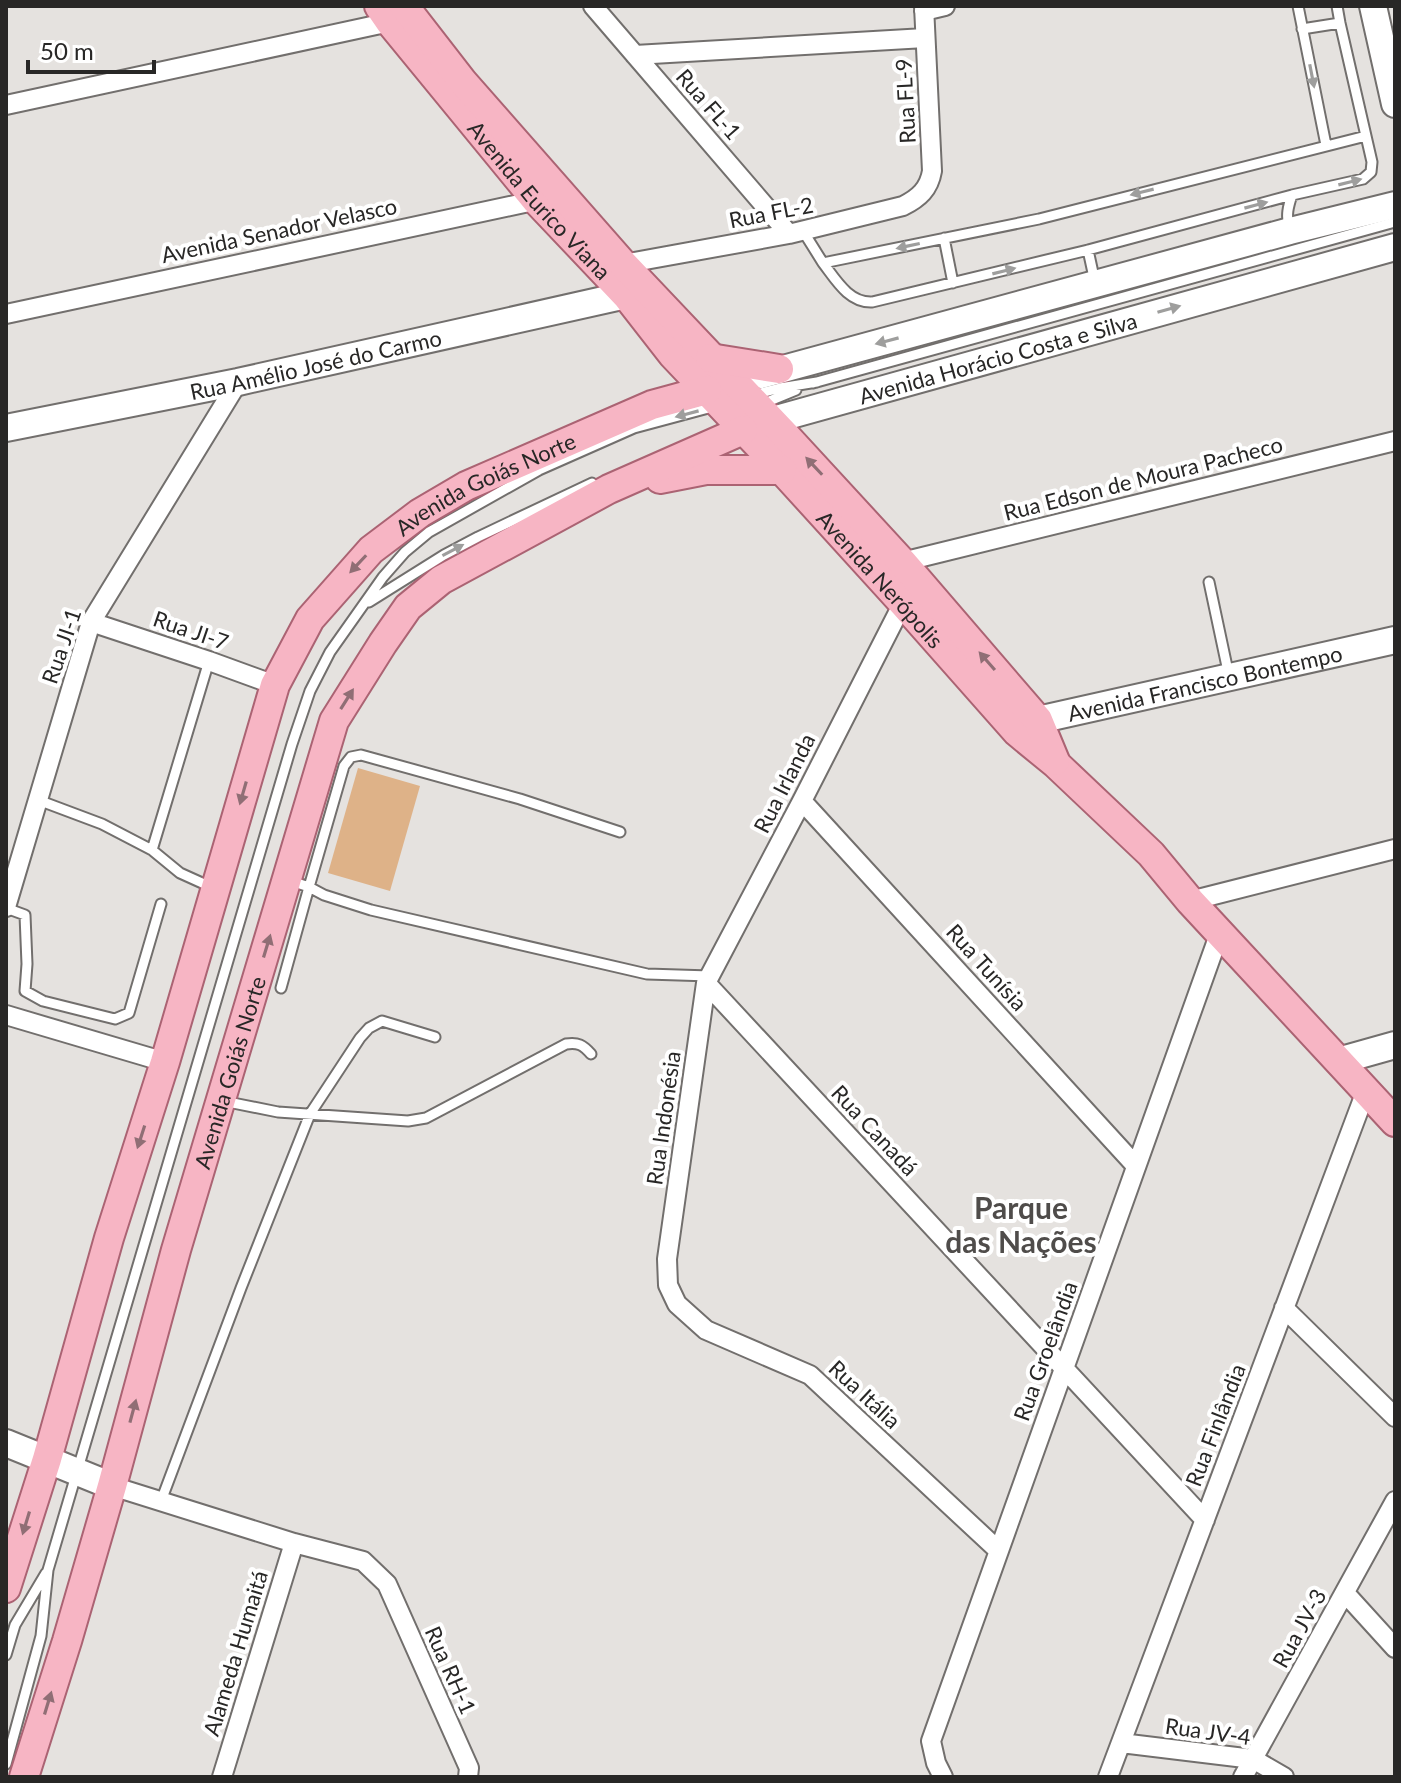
<svg xmlns="http://www.w3.org/2000/svg" width="1401" height="1783" viewBox="0 0 1401 1783" font-family="Lato,sans-serif">
  <style>
    .green { fill: #deb288 }
    .lines { fill: none; stroke-linecap: round; stroke-linejoin: round }
    .lane-casing { stroke: #726f6d; stroke-width: 13 }
    .street-casing { stroke: #726f6d; stroke-width: 22 }
    .secondary-casing { stroke: #726f6d; stroke-width: 30 }
    .primary-casing { stroke: #ab6373; stroke-width: 32 }
    .lane { stroke: #fff; stroke-width: 9 }
    .street { stroke: #fff; stroke-width: 18 }
    .secondary { stroke: #fff; stroke-width: 26 }
    .primary { stroke: #f7b5c4; stroke-width: 28 }
    .oneway { fill: #9e9e9d }
    .oneway2 { fill: #906e75 }
    .labels { text-anchor: middle; dominant-baseline: central; stroke-width: 8; stroke-linejoin: round; paint-order: stroke }
    .street-label { font-size: 22px; fill: #282726; stroke: #fff }
    .district-label { font-size: 30px; font-weight: bold; fill: #4f4c4a; stroke: #fff }
  </style>
  <rect width="100%" height="100%" fill="#e5e2df"/>
  <path class="green" d="M 358,768 L 420,786 L 390,891 L 328,873 Z"/>
  <g class="lines">
    <g class="lane-casing">
      <path id="lane" d="M 1298,6 L 1326,145
        M 1337,6 L 1340,23 L 1372,162 L 1371,172 L 1363,179 L 1292,195 L 1088,250 L 872,302 C 849,303 836,280 823,263 L 1039,219 L 1366,136
        M 1302,29 L 1340,23
        M 1289,227 C 1286,215 1288,207 1292,195
        M 803,231 L 823,263
        M 944,238 L 953,283
        M 1088,250 L 1095,282
        M 813,383 L 1395,222
        M 753,395 L 780,388 L 817,382
        M 762,404 L 796,390
        M 1209,582 L 1229,676
        M 369,602 L 444,555 L 478,537 L 592,483
        M 38,800 L 102,824 L 152,850 L 180,873 L 211,887
        M 620,832 L 520,799 L 361,755 L 351,757 L 344,766 L 309,887 L 324,895 L 371,910 L 647,974 L 710,976
        M 152,850 L 209,661
        M 6,908 L 25,915 L 27,964 L 25,991 L 43,1001 L 115,1019 L 129,1013 L 161,904
        M 281,988 L 309,887 L 291,881
        M 223,1101 L 278,1112 L 408,1121 L 426,1118 L 566,1044 C 578,1042 583,1045 591,1054
        M 161,1501 L 241,1288 L 310,1114 L 360,1038 L 369,1028 L 382,1021 L 435,1037
        M 6,1655 L 15,1625 L 46,1573
        M 6,1764 L 41,1636 L 48,1570 L 292,744 L 310,691 L 330,652 L 383,577 L 405,552 L 429,532 L 539,470 L 634,428 L 716,406"/>
    </g>
    <g class="street-casing">
      <path id="street" d="M 593,6 L 789,234
        M 924,11 L 945,6
        M 635,55 L 925,38
        M 6,105 L 390,22 L 398,15
        M 623,264 L 789,234 L 903,206 C 919,198 929,189 932,171 L 924,6
        M 6,314 L 543,199
        M 902,562 L 1395,441
        M 903,603 L 802,801 L 706,983 L 667,1259 L 668,1285 L 677,1304 L 706,1330 L 810,1375 L 999,1551
        M 91,622 L 209,661 L 275,685
        M 802,801 L 1136,1166
        M 1190,901 L 1395,849
        M 6,907 L 91,622 L 238,382
        M 706,983 L 1205,1520
        M 6,1015 L 165,1062
        M 1284,1308 L 1395,1417
        M 112,1486 L 294,1543 L 363,1561 L 387,1584 L 469,1768 L 468,1777
        M 1345,1593 L 1395,1648
        M 1121,1743 L 1253,1759 L 1284,1777
        M 222,1777 L 294,1543
        M 943,1777 L 936,1763 L 931,1741 L 1220,932
        M 1108,1777 L 1366,1091
        M 1243,1777 L 1395,1501"/>
    </g>
    <g class="secondary-casing">
      <g id="secondary">
        <path d="M 1373,6 L 1395,104"/>
        <path d="M 761,375 L 1290,231 L 1395,205"/>
        <path id="s1" d="M 755,425 L 1395,247"/>
        <path id="s2" d="M 6,428 L 238,382 L 626,295"/>
        <path id="s3" d="M 1020,731 L 1038,720 L 1395,640"/>
        <path d="M 1338,1061 L 1395,1045"/>
        <path d="M 6,1443 L 112,1486"/>
      </g>
    </g>
    <g class="primary-casing">
      <g id="primary">
        <path id="s4" d="M 379,6 L 390,22 L 536,200 L 626,295 L 672,354 L 782,470 L 903,603 L 1017,732 L 1056,764 L 1151,854 L 1190,901 L 1395,1122"/>
        <path d="M 404,6 L 463,82 L 623,264 L 785,435 L 902,562 L 1038,720 L 1055,761"/>
        <path d="M 710,358 L 779,369"/>
        <path d="M 660,479 L 706,470 L 782,470"/>
        <path id="s5" d="M 6,1588 L 47,1459 L 109,1238 L 165,1062 L 275,685 L 310,619 L 371,550 L 420,513 L 466,486 L 652,405 L 707,390"/>
        <path id="s6" d="M 24,1777 L 67,1641 L 112,1486 L 176,1250 L 334,721 L 383,643 L 408,607 L 441,580 L 609,489 L 743,430"/>
      </g>
    </g>
    <use href="#lane" class="lane"/>
    <use href="#street" class="street"/>
    <use href="#secondary" class="secondary"/>
    <use href="#primary" class="primary"/>
  </g>
  <defs><path id="oneway-solid" d="M-6-.8H1V-3.2L6.5 0L1 3.2V.8H-6Z" transform="scale(2)"/></defs>
  <g class="oneway">
    <use href="#oneway-solid" transform="translate(1312 76) rotate(79)"/>
    <use href="#oneway-solid" transform="translate(1350 182) rotate(-14)"/>
    <use href="#oneway-solid" transform="translate(1142 192) rotate(166)"/>
    <use href="#oneway-solid" transform="translate(1256 205) rotate(-15)"/>
    <use href="#oneway-solid" transform="translate(908 246) rotate(168)"/>
    <use href="#oneway-solid" transform="translate(1004 271) rotate(-14)"/>
    <use href="#oneway-solid" transform="translate(1169 309) rotate(-16)"/>
    <use href="#oneway-solid" transform="translate(887 341) rotate(165)"/>
    <use href="#oneway-solid" transform="translate(687 414) rotate(165)"/>
    <use href="#oneway-solid" transform="translate(453 550) rotate(-28)"/>
  </g>
  <g class="oneway2">
    <use href="#oneway-solid" transform="translate(814 466) rotate(-133)"/>
    <use href="#oneway-solid" transform="translate(358 564) rotate(133)"/>
    <use href="#oneway-solid" transform="translate(987 661) rotate(-131)"/>
    <use href="#oneway-solid" transform="translate(347 699) rotate(-58)"/>
    <use href="#oneway-solid" transform="translate(243 793) rotate(106)"/>
    <use href="#oneway-solid" transform="translate(267 946) rotate(-73)"/>
    <use href="#oneway-solid" transform="translate(141 1137) rotate(108)"/>
    <use href="#oneway-solid" transform="translate(133 1411) rotate(-75)"/>
    <use href="#oneway-solid" transform="translate(26 1523) rotate(107)"/>
    <use href="#oneway-solid" transform="translate(48 1703) rotate(-73)"/>
  </g>
  <g class="labels">
    <g class="street-label">
      <text transform="translate(905 101) rotate(-93)">Rua FL-9</text>
      <text transform="translate(709 104) rotate(49)">Rua FL-1</text>
      <text stroke="none"><textPath href="#s4" startOffset="252">Avenida Eurico Viana</textPath></text>
      <text transform="translate(771 212) rotate(-11)">Rua FL-2</text>
      <text transform="translate(279 230) rotate(-12)">Avenida Senador Velasco</text>
      <text stroke="none"><textPath href="#s1" startOffset="252">Avenida Horácio Costa e Silva</textPath></text>
      <text stroke="none"><textPath href="#s2" startOffset="316">Rua Amélio José do Carmo</textPath></text>
      <text transform="translate(1143 478) rotate(-14)">Rua Edson de Moura Pacheco</text>
      <text stroke="none"><textPath href="#s5" startOffset="1242">Avenida Goiás Norte</textPath></text>
      <text stroke="none"><textPath href="#s4" startOffset="762">Avenida Nerópolis</textPath></text>
      <text transform="translate(191 630) rotate(19)">Rua JI-7</text>
      <text transform="translate(61 646) rotate(-71)">Rua JI-1</text>
      <text stroke="none"><textPath href="#s3" startOffset="192">Avenida Francisco Bontempo</textPath></text>
      <text transform="translate(784 783) rotate(-63)">Rua Irlanda</text>
      <text transform="translate(987 967) rotate(48)">Rua Tunísia</text>
      <text stroke="none"><textPath href="#s6" startOffset="734">Avenida Goiás Norte</textPath></text>
      <text transform="translate(663 1118) rotate(-82)">Rua Indonésia</text>
      <text transform="translate(875 1130) rotate(47)">Rua Canadá</text>
      <text transform="translate(1045 1351) rotate(-70)">Rua Groelândia</text>
      <text transform="translate(865 1394) rotate(43)">Rua Itália</text>
      <text transform="translate(1215 1425) rotate(-69)">Rua Finlândia</text>
      <text transform="translate(1299 1628) rotate(-61)">Rua JV-3</text>
      <text transform="translate(235 1653) rotate(-73)">Alameda Humaitá</text>
      <text transform="translate(451 1670) rotate(66)">Rua RH-1</text>
      <text transform="translate(1208 1731) rotate(8)">Rua JV-4</text>
    </g>
    <g class="district-label">
      <text x="1021" y="1207">Parque<tspan x="1021" dy="34">das Nações</tspan></text>
    </g>
  </g>
  <rect width="1401" height="1783" fill="none" stroke="#282726" stroke-width="16"/>
  <path d="M28 60v12h126v-12" fill="none" stroke="#282726" stroke-width="4"/>
  <text x="40" y="60" font-size="24" fill="#282726" stroke="#ffffff" stroke-width="6" paint-order="stroke">50 m</text>
</svg>
